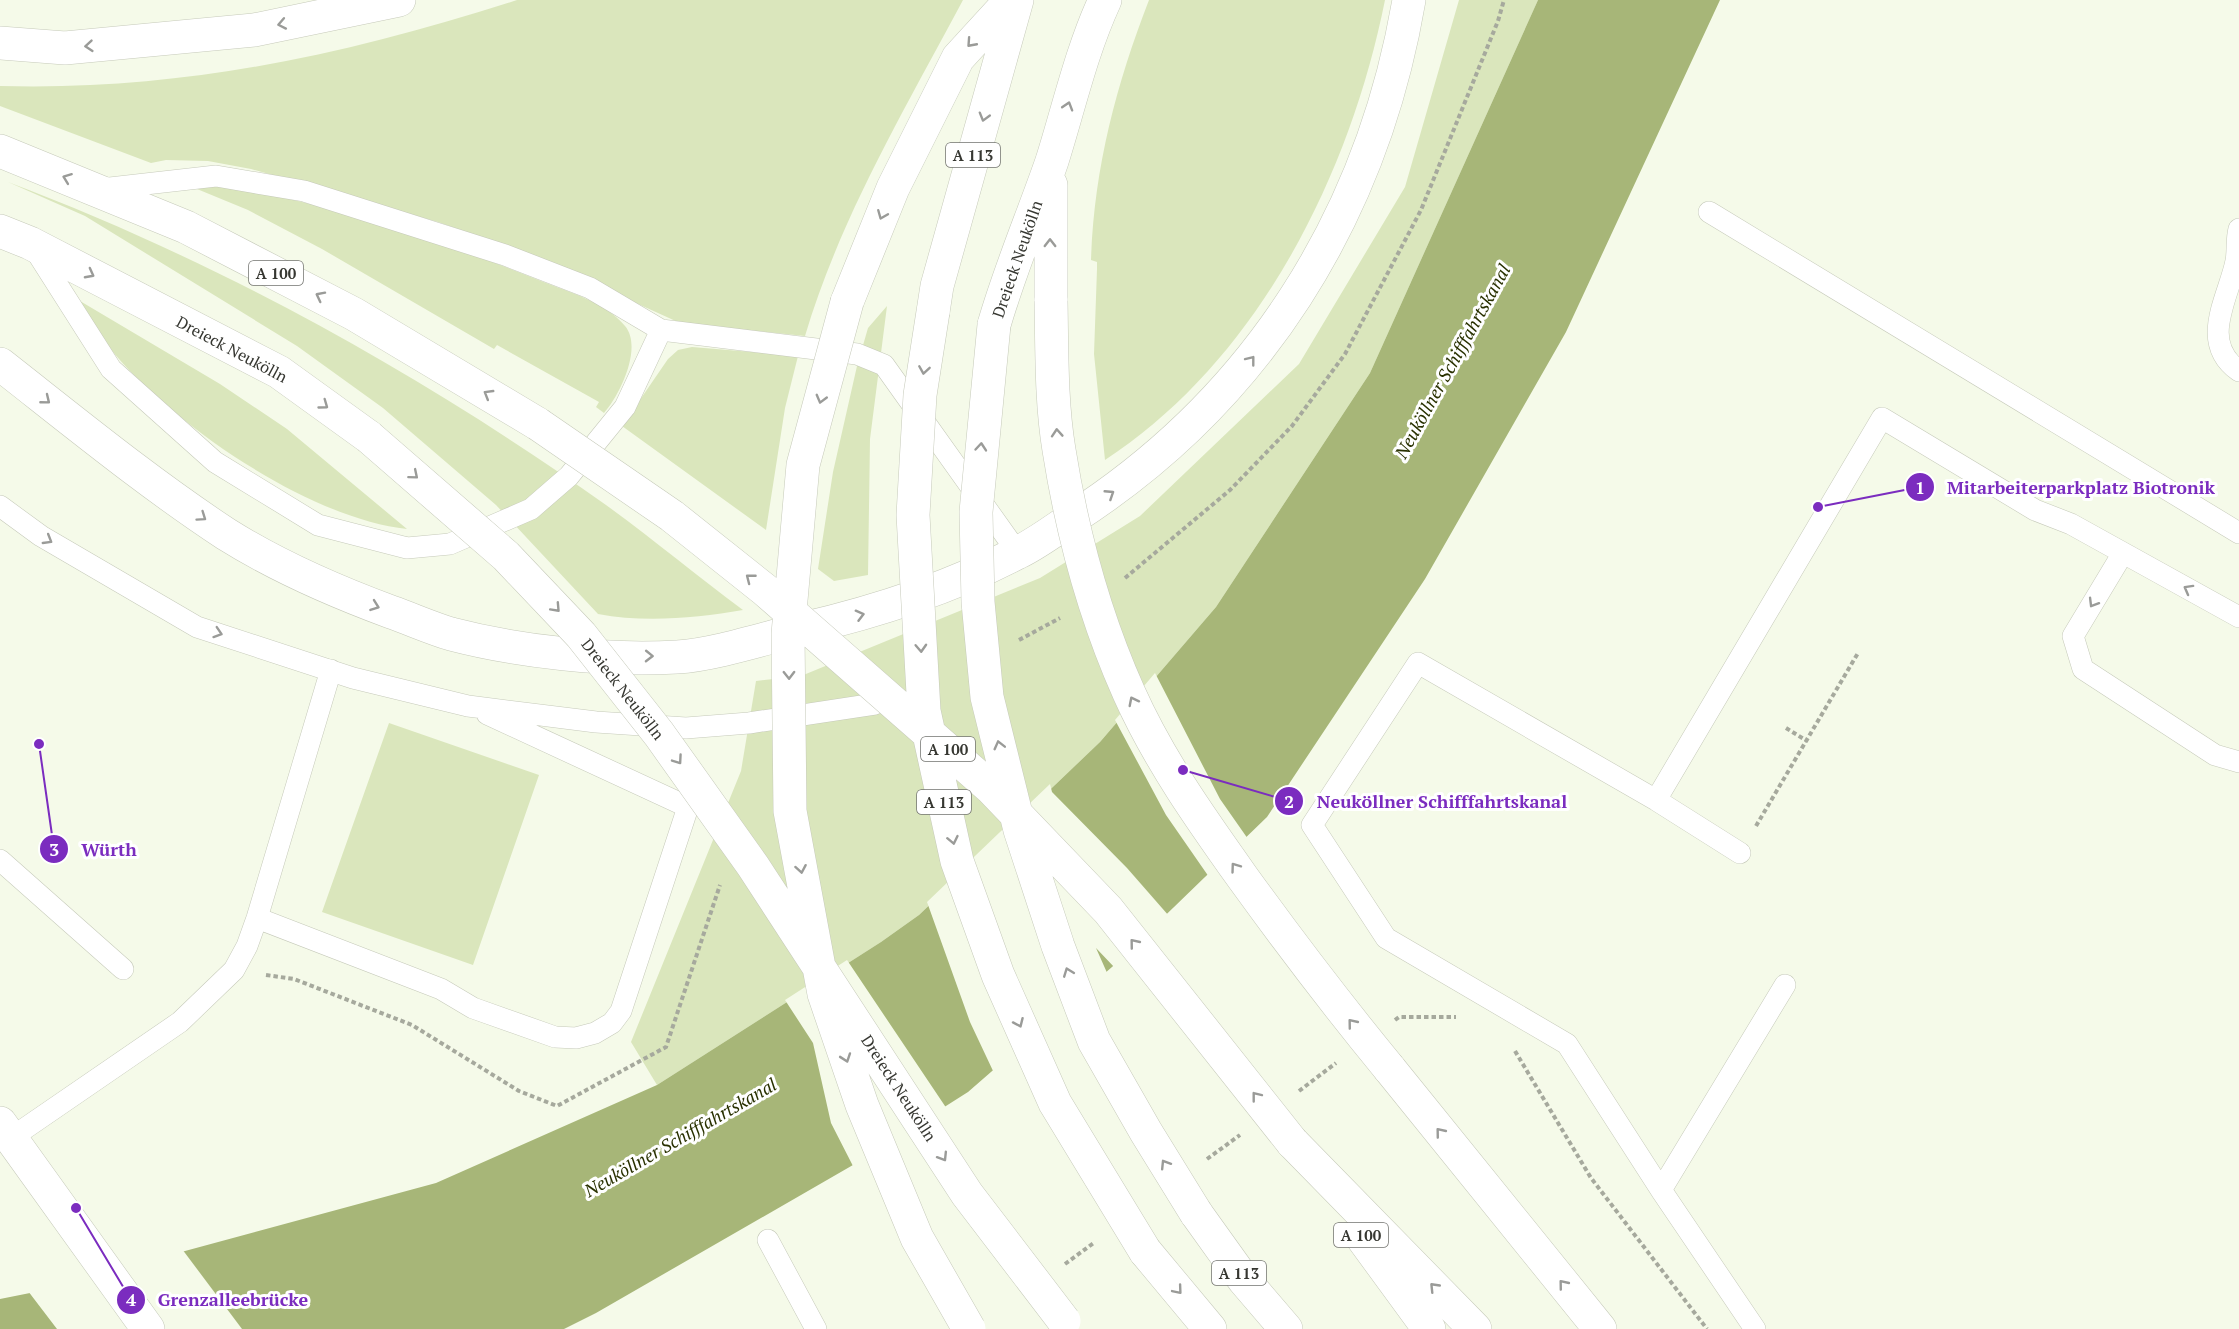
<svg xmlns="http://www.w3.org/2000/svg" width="2239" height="1329" viewBox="0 0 2239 1329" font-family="'PT Serif',serif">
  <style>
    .green { fill: #dae6bc }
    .water { fill: #a7b678 }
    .pier { fill: #f5fae9 }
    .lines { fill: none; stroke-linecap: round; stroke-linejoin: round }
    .service-casing { stroke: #c6caba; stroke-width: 22 }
    .secondary-casing { stroke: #c6caba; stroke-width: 34 }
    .motorway-casing { stroke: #c6caba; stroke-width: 34 }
    .path { stroke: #a6a99d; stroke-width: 4; stroke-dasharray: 4.5 3; stroke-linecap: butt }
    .service { stroke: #fff; stroke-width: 21 }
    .secondary { stroke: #fff; stroke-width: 33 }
    .motorway { stroke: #fff; stroke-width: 33 }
    .motorway-bridge-casing { stroke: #c6caba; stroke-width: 34; stroke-linecap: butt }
    .motorway-bridge { stroke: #fff; stroke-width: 33 }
    .oneway { stroke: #9a9b98 }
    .labels { text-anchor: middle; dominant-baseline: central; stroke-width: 6; stroke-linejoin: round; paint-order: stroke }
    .shield { fill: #fff; stroke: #72736f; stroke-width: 1.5 }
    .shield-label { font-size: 15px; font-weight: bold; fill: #363731 }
    .street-label { font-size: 16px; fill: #363731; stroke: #fff }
    .water-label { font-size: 18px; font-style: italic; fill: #293100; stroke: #fff }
    .leader { fill: none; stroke: #7b2cbf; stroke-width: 2 }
    .callout-dot { fill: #7b2cbf; stroke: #fff; stroke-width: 2 }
    .mark-label { font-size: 18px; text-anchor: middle; font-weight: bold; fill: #fff }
    .callout-label { font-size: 18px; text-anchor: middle; font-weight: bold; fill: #7b2cbf; stroke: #fff; stroke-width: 6; stroke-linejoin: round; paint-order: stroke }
  </style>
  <rect width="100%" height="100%" fill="#f5fae9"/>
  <path class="green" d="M 517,0 L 963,0 C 905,109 840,218 805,336 L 680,323 L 528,254 L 438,222 L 251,169 L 208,161 L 166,160 L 151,163 L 0,106 L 0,86 C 181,91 346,55 517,0 Z
    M 1149,0 L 1385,0 C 1350,175 1258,360 1105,460 L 1094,354 L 1097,269 L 1097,262 L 1091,260 C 1094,169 1116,85 1149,0 Z
    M 1459,0 L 1538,0 L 1370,373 L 1216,607 L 1100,742 L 919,915 L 881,942 L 657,1085 L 631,1042 L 741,771 L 756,681 L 801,676 L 1040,578 L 1140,516 L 1299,364 L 1405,187 Z
    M 8,182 C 220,262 421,374 606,505 C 653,539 697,576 743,610 C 697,618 645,623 598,614 L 496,505 L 383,408 L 297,346 L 85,216 Z
    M 201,182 C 317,199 432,237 541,281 C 568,292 606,302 625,326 C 643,347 620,395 604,413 L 596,407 L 599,402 L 497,345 L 494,349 L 322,249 L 248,210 L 197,189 Z
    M 80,301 L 220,384 L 287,429 L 407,529 C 310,519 169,423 109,347 C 98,333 89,316 80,301 Z
    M 887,306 L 870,439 L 868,575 L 834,581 L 818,569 L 833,472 L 857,366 L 868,328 Z
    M 692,347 L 798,356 L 785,408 L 766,530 L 622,426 L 668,359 L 678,350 Z
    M 389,723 L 539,775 L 473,965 L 322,912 Z"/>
  <path class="water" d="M 1538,0 L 1720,0 L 1566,332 L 1425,579 L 1267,817 L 1112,967 L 968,1092 L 853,1165 L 596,1313 L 564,1329 L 0,1329 L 0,1299 L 30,1293 L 436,1183 L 657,1085 L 881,942 L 919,915 L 1100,742 L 1216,607 L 1370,373 Z"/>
  <path class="pier" d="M 1155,673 L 1220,799 L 1248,839 L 1209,877 L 1166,815 L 1115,720 Z
    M 1050,784 L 1052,792 L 1127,868 L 1169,916 L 1115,968 L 1096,948 L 1108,975 L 994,1073 L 970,1022 L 927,902 Z
    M 847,960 L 947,1109 L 854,1168 L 831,1123 L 813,1043 L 785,1000 Z
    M 182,1249 L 242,1329 L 57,1329 L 28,1291 Z"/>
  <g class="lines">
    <g class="service-casing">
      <path id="service" d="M 101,189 L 216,176 L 304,191 L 505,255 L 590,288 L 661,330 L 857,354 L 884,365 L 1018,553
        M 1709,212 L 2239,533
        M 2239,229 C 2236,240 2238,250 2236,261 C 2229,297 2198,342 2239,371
        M 34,248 L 111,369 L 215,462 L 318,525 L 407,548 L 450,544 L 531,509 L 569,476 L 625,407 L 661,330
        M 0,506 L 41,536 L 197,627 L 353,678 L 468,706 L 596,722 L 686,728 L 749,723 L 875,704
        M 2123,553 L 2073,636 L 2083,669 L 2215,755 L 2239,762
        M 1656,800 L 1882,418 L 2035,510 L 2071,524 L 2239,617
        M 0,860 L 123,969
        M 257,918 L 441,989 L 473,1008 L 555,1037 L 576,1038 L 595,1033 L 612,1023 L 621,1011 L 688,807 L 487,714
        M 11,1138 L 180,1022 L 234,970 L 247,946 L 257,918 L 331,670
        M 1661,1190 L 1567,1044 L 1386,938 L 1312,825 L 1418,663 L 1656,800 L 1740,853
        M 768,1240 L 816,1329
        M 1755,1329 L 1661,1190 L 1785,985"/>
    </g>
    <g class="secondary-casing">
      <path id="secondary" d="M 0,1123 L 148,1329"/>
    </g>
    <g class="motorway-casing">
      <path id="motorway" d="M 0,43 L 65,48 L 254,30 L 399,0
        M 0,151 L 186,227 L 354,314 L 538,424
        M 1051,185 L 1051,301
        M 0,231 L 30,243 L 279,372 L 369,437
        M 847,302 L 893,188 L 958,58 L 1011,0
        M 933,312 L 937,286 L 1017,0
        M 994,325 C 1010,269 1033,216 1052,161 C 1069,107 1081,52 1105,0
        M 0,364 C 74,422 147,482 226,534 C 277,566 334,591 391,612 C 411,619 431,628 451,634 C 520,652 606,661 677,657 C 713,655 766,638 802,629 C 875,612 950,588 1017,553 C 1036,544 1053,531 1071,519 C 1257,400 1372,217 1409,0
        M 1389,1068 L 1600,1329
        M 1292,1142 L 1475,1329
        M 1196,1213 L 1244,1280 L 1286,1329
        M 1361,1236 L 1429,1329
        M 1145,1251 L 1210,1329"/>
    </g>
    <path class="path" d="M 1125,578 L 1230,490 L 1292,426 L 1345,354 L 1421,210 L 1498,21 L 1504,0
      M 1019,640 L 1060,618
      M 1786,728 L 1807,741
      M 1756,826 L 1858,653
      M 266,975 L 294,979 L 412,1025 L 519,1091 L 557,1106 L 666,1047 L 720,885
      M 1395,1020 L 1399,1017 L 1456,1017
      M 1515,1051 L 1591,1178 L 1707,1329
      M 1299,1091 L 1336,1063
      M 1207,1159 L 1240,1135
      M 1065,1264 L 1095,1242"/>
    <use href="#service" class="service"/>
    <use href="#secondary" class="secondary"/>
    <use href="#motorway" class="motorway"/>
    <g class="motorway-bridge-casing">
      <path id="motorway-bridge" d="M 1051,301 C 1052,350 1051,402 1059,450 C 1072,532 1095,617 1129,693 C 1159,760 1201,819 1243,878 C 1290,943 1338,1006 1389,1068
        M 847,302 L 803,465 L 788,634 L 790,811 L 824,994 L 862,1105 L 917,1238 L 969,1329
        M 933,312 L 920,395 L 913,515 L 924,711 L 957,861 L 998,975 L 1055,1103 L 1145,1251
        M 994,325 L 976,512 L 978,602 L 987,697 L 1020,830 L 1058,946 L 1094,1041 L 1146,1132 L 1196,1213
        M 538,424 L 672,516 L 765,590 L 991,788 L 1108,910 L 1292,1142
        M 369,437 L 506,556 L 581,635 L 659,734 L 753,866 L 967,1194 L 1064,1321"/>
    </g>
    <use href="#motorway-bridge" class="motorway-bridge"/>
  </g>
  <defs><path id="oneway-chevron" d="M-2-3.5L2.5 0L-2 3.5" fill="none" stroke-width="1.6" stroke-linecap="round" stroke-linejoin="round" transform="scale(1.5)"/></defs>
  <g class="oneway">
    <use href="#oneway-chevron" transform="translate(282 24) rotate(169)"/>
    <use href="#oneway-chevron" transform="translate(971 43) rotate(132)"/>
    <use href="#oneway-chevron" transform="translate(89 46) rotate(175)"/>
    <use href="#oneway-chevron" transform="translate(1068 106) rotate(-73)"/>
    <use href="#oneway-chevron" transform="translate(984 117) rotate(106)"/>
    <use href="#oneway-chevron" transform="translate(67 178) rotate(-159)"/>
    <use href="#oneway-chevron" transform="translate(882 215) rotate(112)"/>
    <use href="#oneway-chevron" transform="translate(1050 243) rotate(-90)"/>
    <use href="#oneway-chevron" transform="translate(90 274) rotate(28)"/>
    <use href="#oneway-chevron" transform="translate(320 296) rotate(-153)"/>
    <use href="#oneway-chevron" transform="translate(1251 360) rotate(-52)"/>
    <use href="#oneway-chevron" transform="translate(924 370) rotate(99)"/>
    <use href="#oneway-chevron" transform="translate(488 394) rotate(-149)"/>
    <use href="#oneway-chevron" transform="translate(821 399) rotate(105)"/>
    <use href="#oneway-chevron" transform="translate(46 400) rotate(39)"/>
    <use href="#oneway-chevron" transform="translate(324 405) rotate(36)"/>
    <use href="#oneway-chevron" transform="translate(1057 433) rotate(-94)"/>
    <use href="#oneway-chevron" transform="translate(981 447) rotate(-85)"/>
    <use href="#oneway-chevron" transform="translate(414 475) rotate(40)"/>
    <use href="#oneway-chevron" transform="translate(1110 494) rotate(-33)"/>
    <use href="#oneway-chevron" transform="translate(202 517) rotate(35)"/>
    <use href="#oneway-chevron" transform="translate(48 540) rotate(31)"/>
    <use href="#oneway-chevron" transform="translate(750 578) rotate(-142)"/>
    <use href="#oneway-chevron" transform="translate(2188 589) rotate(-151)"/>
    <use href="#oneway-chevron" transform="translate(2093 603) rotate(121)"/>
    <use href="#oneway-chevron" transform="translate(375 606) rotate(20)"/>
    <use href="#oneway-chevron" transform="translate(556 608) rotate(47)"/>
    <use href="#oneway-chevron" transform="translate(860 615) rotate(-15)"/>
    <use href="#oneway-chevron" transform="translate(218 633) rotate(18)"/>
    <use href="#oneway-chevron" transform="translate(921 648) rotate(87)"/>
    <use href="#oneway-chevron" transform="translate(649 656) rotate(1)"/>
    <use href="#oneway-chevron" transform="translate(789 675) rotate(89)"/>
    <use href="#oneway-chevron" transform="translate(1133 701) rotate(-117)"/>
    <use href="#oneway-chevron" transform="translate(999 745) rotate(-104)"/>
    <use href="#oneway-chevron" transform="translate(678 760) rotate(55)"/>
    <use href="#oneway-chevron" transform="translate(953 840) rotate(78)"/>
    <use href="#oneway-chevron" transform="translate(1235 867) rotate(-126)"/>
    <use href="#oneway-chevron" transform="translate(801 869) rotate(80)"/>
    <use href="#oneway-chevron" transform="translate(1134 943) rotate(-129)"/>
    <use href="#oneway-chevron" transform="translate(1068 972) rotate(-111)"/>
    <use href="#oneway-chevron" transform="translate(1019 1023) rotate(66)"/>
    <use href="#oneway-chevron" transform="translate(1352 1023) rotate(-129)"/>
    <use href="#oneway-chevron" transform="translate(846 1058) rotate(71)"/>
    <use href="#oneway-chevron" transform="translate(1256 1096) rotate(-128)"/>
    <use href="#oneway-chevron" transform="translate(1440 1132) rotate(-129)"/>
    <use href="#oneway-chevron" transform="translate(943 1157) rotate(58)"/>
    <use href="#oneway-chevron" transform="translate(1165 1164) rotate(-122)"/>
    <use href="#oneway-chevron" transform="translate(1563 1284) rotate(-129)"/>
    <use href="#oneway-chevron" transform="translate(1434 1287) rotate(-134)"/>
    <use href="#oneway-chevron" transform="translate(1178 1290) rotate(50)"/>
  </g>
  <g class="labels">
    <g class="shield">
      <rect x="946" y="143" width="54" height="24" rx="4.5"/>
      <rect x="249" y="261" width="54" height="24" rx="4.5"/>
      <rect x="921" y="737" width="54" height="24" rx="4.5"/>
      <rect x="917" y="790" width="54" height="24" rx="4.5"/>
      <rect x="1334" y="1223" width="54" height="24" rx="4.5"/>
      <rect x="1212" y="1261" width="54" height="24" rx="4.5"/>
    </g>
    <g class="shield-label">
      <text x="973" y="155">A 113</text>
      <text x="276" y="273">A 100</text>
      <text x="948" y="749">A 100</text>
      <text x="944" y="802">A 113</text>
      <text x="1361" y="1235">A 100</text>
      <text x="1239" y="1273">A 113</text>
    </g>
    <g class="street-label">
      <text transform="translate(1017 259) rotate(-71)">Dreieck Neukölln</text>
      <text transform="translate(232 349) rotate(28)">Dreieck Neukölln</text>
      <text transform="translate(623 689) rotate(52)">Dreieck Neukölln</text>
      <text transform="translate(899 1088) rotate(57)">Dreieck Neukölln</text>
    </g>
    <g class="water-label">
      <text transform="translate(1452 361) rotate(-61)">Neuköllner Schifffahrtskanal</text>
      <text transform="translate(680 1137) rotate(-30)">Neuköllner Schifffahrtskanal</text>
    </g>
  </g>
  <path class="leader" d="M1818 507L1920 487M1183 770L1289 801M39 744L54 849M76 1208L131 1300"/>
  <g class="callout-dot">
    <circle cx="1818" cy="507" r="6"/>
    <circle cx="1183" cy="770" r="6"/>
    <circle cx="39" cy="744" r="6"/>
    <circle cx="76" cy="1208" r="6"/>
    <circle cx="1920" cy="487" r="15"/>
    <circle cx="1289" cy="801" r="15"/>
    <circle cx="54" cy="849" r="15"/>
    <circle cx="131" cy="1300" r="15"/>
  </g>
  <g class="mark-label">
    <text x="1920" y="494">1</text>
    <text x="1289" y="808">2</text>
    <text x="54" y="856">3</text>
    <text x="131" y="1306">4</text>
  </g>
  <g class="callout-label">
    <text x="2081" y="494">Mitarbeiterparkplatz Biotronik</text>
    <text x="1442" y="808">Neuköllner Schifffahrtskanal</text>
    <text x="109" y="856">Würth</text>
    <text x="233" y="1306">Grenzalleebrücke</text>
  </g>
</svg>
